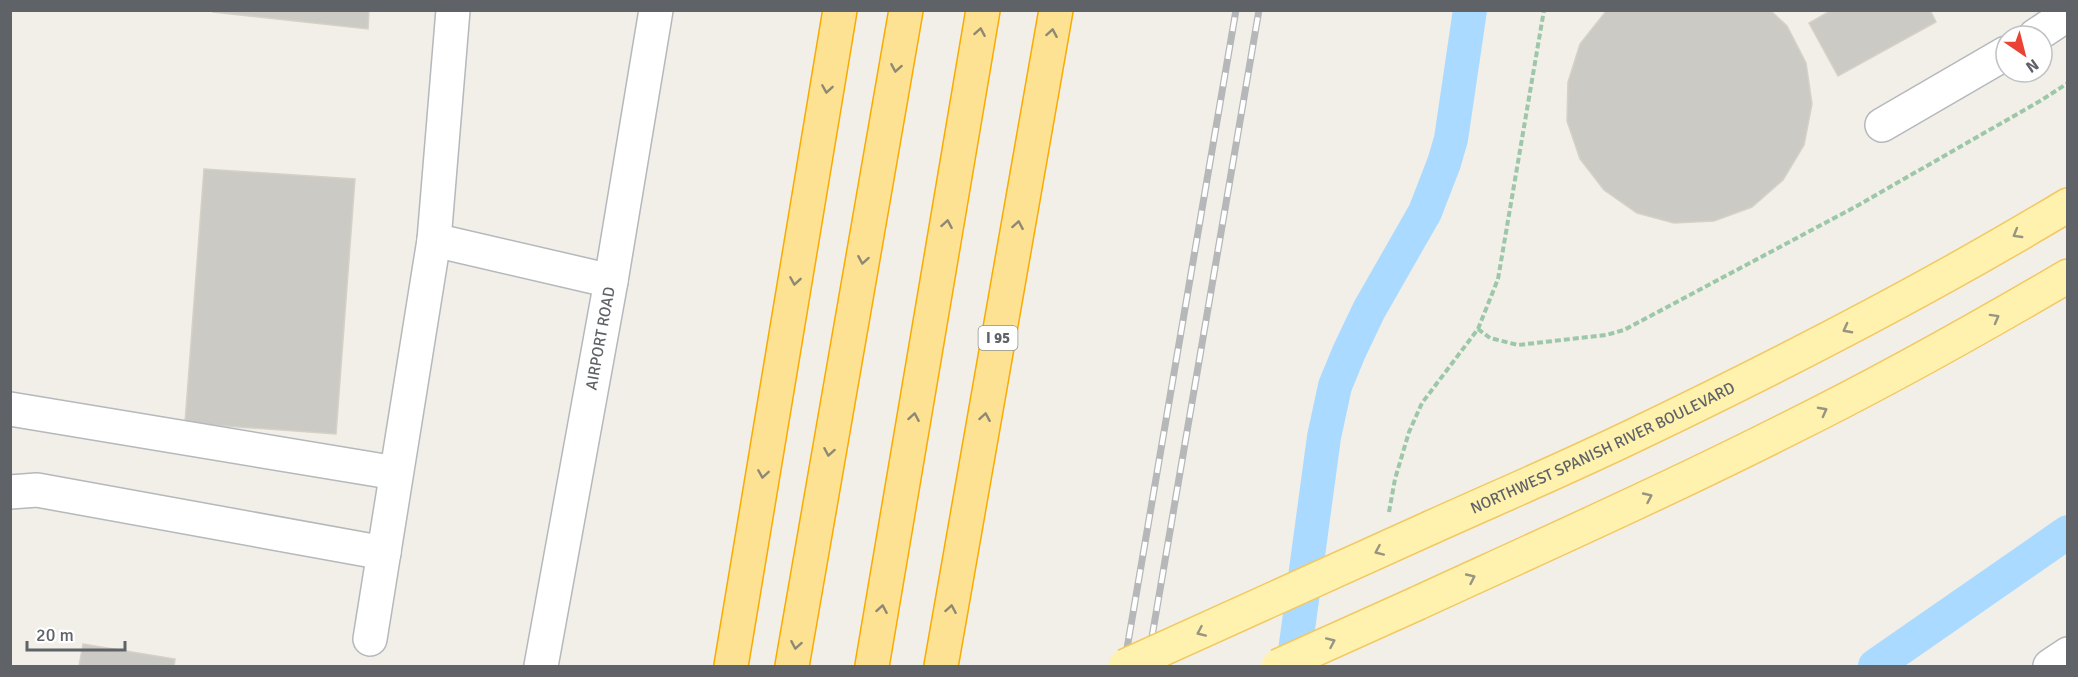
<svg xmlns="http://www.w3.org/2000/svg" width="2078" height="677" viewBox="0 0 2078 677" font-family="Signika,sans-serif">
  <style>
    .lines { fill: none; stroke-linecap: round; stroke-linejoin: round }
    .canal { stroke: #aadaff; stroke-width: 34 }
    .building { fill: #cccac5; stroke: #d6d1c6; stroke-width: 1.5 }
    .minor-casing { stroke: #b5b8bc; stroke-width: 36 }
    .major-casing { stroke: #f2c960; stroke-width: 36 }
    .highway-casing { stroke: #f9ab00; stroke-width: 36 }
    .path { stroke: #9cc7a9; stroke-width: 4; stroke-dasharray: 6 3; stroke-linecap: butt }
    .minor { stroke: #fff; stroke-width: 33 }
    .major { stroke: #fff2af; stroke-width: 33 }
    .highway { stroke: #fde293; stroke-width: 33 }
    .rail-casing { stroke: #b6b7b8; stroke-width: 7 }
    .rail { stroke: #fff; stroke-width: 4.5; stroke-dasharray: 14; stroke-linecap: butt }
    .major-bridge-casing { stroke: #f2c960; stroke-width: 36; stroke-linecap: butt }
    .major-bridge { stroke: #fff2af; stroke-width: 33 }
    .oneway { stroke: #8e8975 }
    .oneway2 { stroke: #979581 }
    .labels { text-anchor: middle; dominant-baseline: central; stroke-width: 4.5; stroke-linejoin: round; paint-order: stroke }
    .shield { fill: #fff; stroke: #8f9295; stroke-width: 1.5 }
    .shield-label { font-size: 15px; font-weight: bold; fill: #5f6368 }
    .street-label { font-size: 16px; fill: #5f6368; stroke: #fff }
  </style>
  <rect width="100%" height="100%" fill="#f1efe8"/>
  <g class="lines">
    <path class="canal" d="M 1293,666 L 1324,437 L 1335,386 L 1349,352 L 1369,310 L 1425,212 L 1444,163 L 1451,139 L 1470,10
      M 1875,666 L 2068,532"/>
  </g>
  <path class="building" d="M 213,10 L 369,10 L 368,29 L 213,12 Z
    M 1607,10 L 1770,10 L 1787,26 L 1806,63 L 1812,104 L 1804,145 L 1783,180 L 1752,207 L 1714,221 L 1674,223 L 1637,213 L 1604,190 L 1580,159 L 1567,121 L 1568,82 L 1580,44 Z
    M 1832,10 L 1930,10 L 1936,22 L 1838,76 L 1809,23 Z
    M 204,169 L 355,179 L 336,434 L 185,423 Z
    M 83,644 L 175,659 L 174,666 L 79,666 Z"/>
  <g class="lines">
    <g class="minor-casing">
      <g id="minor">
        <path d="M 2035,36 L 2068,14"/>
        <path d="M 1882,125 L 2006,53"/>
        <path d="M 434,240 L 611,281"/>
        <path d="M 10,409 L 396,473"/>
        <path d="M 10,492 L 37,490 L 384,553"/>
        <path d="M 370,639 L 434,240 L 453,10"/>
        <path id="s1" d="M 541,666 L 611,281 L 656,10"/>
        <path d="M 2050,666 L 2068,654"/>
      </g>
    </g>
    <g class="major-casing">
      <g id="major">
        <path id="s2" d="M 1432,527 C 1501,496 1571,466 1639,433 C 1785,363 1929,289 2068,205"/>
        <path d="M 1418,603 C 1542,546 1667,490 1788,429 C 1883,382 1976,330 2068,276"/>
      </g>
    </g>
    <g class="highway-casing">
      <path id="highway" d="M 731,666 L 840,10
        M 792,666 L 906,10
        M 872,666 L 983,10
        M 941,666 L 1056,10"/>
    </g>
    <path class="path" d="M 1478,329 L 1490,338 L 1518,345 L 1606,335 L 1624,330 L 1855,207 L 2040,101 L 2068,83
      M 1389,512 L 1395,479 L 1409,432 L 1422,403 L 1478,329 L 1498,279 L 1544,10"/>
    <use href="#minor" class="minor"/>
    <use href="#major" class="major"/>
    <use href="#highway" class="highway"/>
    <g class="rail-casing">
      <path id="rail" d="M 1124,666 L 1236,10
        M 1147,666 L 1259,10"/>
    </g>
    <use href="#rail" class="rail"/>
    <g class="major-bridge-casing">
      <path id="major-bridge" d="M 1125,666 L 1432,527
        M 1278,666 L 1418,603"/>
    </g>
    <use href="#major-bridge" class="major-bridge"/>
  </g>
  <defs><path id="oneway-chevron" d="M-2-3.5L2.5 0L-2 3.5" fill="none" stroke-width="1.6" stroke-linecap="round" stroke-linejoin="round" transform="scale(1.5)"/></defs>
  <g class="oneway">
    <use href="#oneway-chevron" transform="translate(980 32) rotate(-80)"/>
    <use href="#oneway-chevron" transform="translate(1052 33) rotate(-80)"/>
    <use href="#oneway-chevron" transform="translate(896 68) rotate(100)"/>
    <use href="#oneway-chevron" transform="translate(827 89) rotate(99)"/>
    <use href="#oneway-chevron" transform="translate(947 224) rotate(-80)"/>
    <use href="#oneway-chevron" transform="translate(1018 225) rotate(-80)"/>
    <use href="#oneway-chevron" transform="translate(863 260) rotate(100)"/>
    <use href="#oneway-chevron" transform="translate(795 281) rotate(99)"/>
    <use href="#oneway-chevron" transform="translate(914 417) rotate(-80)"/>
    <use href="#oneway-chevron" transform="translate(985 417) rotate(-80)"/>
    <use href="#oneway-chevron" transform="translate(829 452) rotate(100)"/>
    <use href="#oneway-chevron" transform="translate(763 474) rotate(99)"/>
    <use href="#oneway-chevron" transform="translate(882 609) rotate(-80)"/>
    <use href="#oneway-chevron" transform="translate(951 609) rotate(-80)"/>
    <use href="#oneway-chevron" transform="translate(796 645) rotate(100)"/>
  </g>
  <g class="oneway2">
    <use href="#oneway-chevron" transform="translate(2017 234) rotate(150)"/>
    <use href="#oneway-chevron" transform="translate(1995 318) rotate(-29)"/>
    <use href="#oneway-chevron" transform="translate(1847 329) rotate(152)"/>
    <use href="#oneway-chevron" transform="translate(1823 411) rotate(-28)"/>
    <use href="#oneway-chevron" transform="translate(1648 497) rotate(-25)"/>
    <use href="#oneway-chevron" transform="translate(1379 551) rotate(156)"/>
    <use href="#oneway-chevron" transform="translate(1471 578) rotate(-25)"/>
    <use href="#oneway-chevron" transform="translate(1201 632) rotate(156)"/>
    <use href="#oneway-chevron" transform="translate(1331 642) rotate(-24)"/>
  </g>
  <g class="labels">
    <rect class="shield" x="978.5" y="326" width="39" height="24" rx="4.5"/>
    <g class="shield-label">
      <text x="998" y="338">I 95</text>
    </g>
    <g class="street-label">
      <text stroke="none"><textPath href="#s1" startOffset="333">AIRPORT ROAD</textPath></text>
      <text stroke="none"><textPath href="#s2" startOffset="188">NORTHWEST SPANISH RIVER BOULEVARD</textPath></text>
    </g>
  </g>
  <rect width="2078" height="677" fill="none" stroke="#5f6368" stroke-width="24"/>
  <g transform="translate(2024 54) rotate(145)"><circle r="28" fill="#ffffff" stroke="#bfc1c3" stroke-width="1.5"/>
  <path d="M0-4.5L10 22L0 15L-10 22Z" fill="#ea4335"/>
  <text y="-9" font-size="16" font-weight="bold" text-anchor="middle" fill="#5f6368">N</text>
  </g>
  <path d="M27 641v9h98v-9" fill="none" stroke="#5f6368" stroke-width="3"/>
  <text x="36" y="641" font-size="18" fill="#5f6368" stroke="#ffffff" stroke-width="4.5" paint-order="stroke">20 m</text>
</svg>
